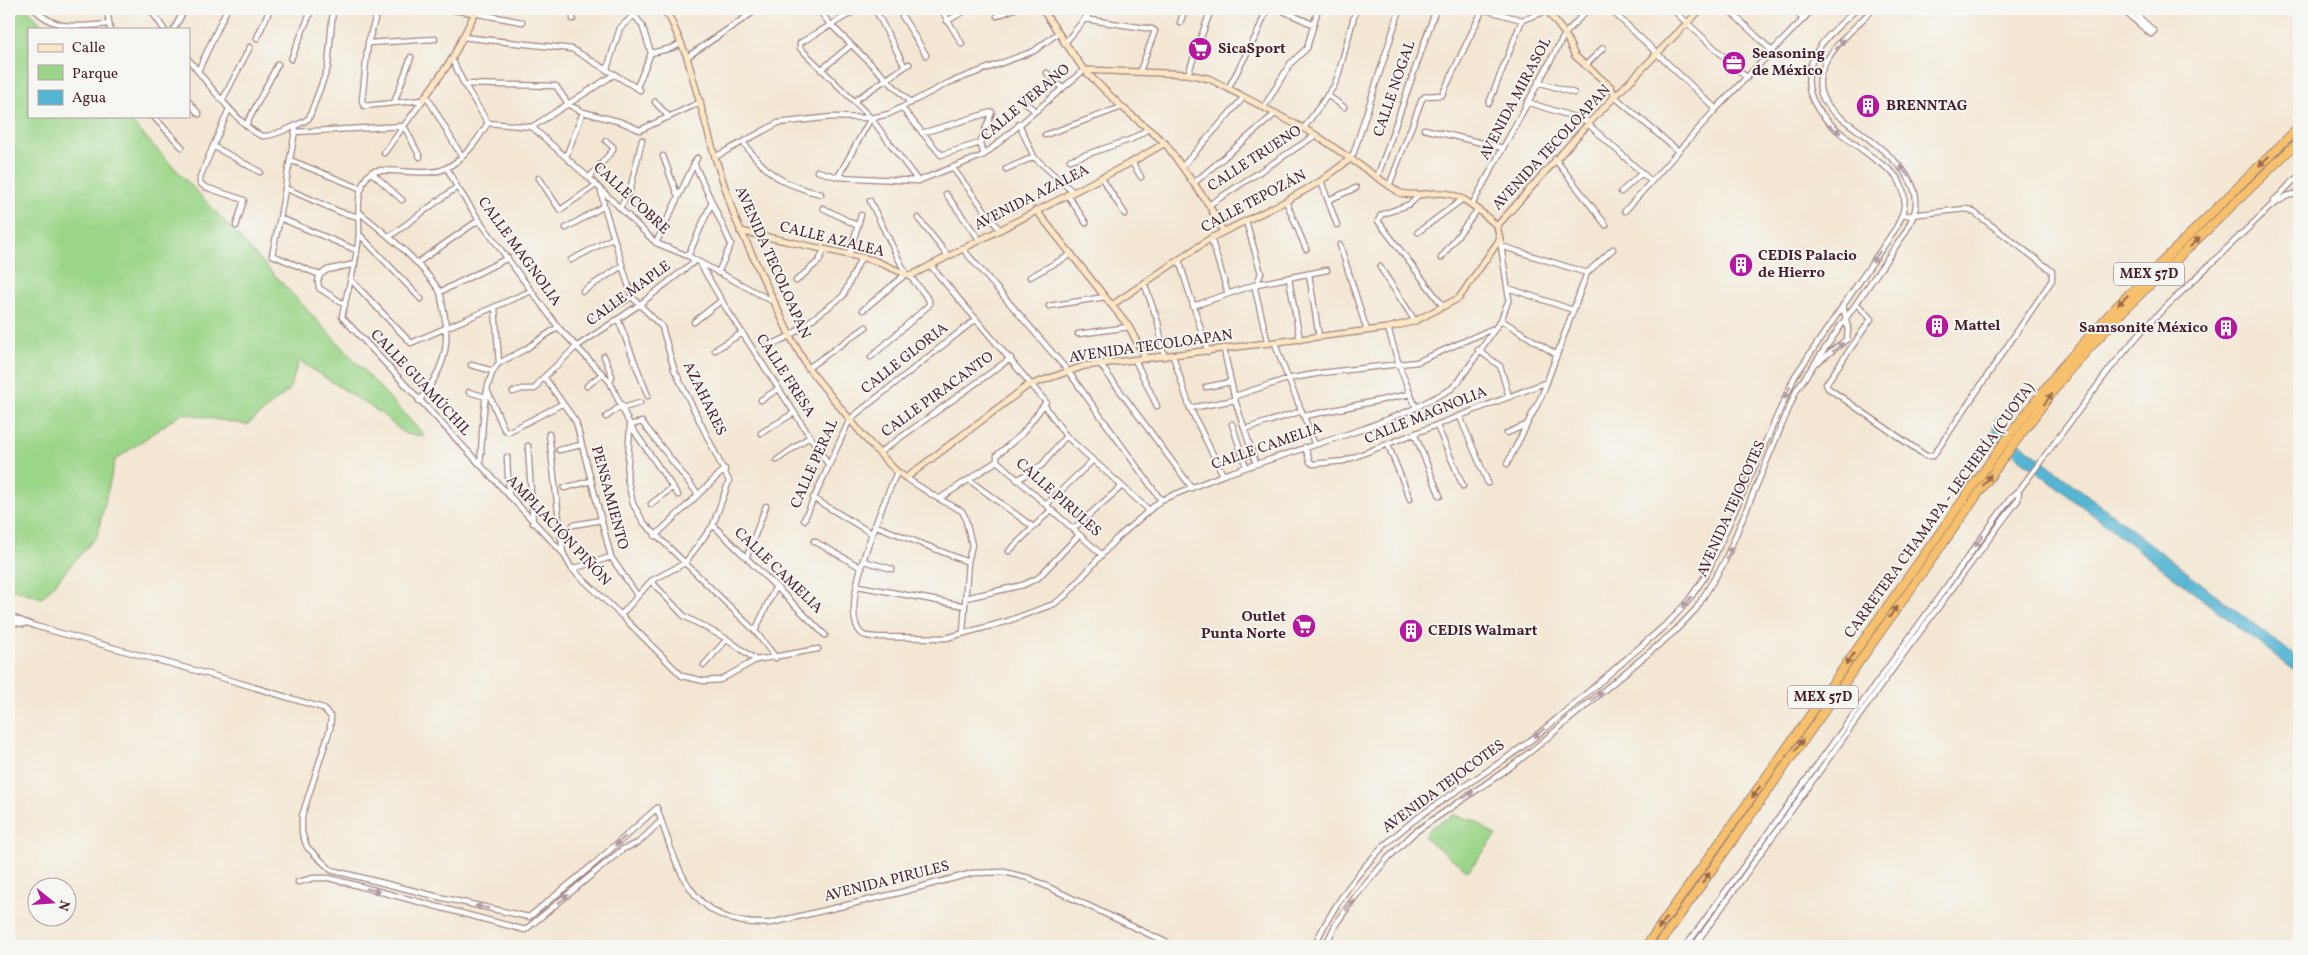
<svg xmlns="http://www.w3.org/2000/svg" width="2308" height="955" viewBox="0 0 2308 955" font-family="Vollkorn,serif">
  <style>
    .green { fill: #9bd588; stroke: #727a5a }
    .water { fill: #54b5d3; stroke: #4f6a7f }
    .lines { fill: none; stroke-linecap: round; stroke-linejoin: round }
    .street-casing { stroke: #9e837f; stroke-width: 7 }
    .secondary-casing { stroke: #9e837f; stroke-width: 8 }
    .highway-casing { stroke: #9e837f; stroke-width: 10 }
    .street { stroke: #fff; stroke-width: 4.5 }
    .secondary { stroke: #fce6c4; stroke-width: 5.5 }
    .highway { stroke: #f7c06c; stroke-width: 8 }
    .oneway { fill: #ae9aa0 }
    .oneway2 { fill: #986748 }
    .labels { text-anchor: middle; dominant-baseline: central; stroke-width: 4; stroke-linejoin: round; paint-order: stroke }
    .shield { fill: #f6f6f2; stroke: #7e6067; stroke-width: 1 }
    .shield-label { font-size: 14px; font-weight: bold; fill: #4a1f2b }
    .poi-label { font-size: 15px; font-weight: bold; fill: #4a1f2b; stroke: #f6f6f2; text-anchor: start }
    .street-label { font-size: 15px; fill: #4a1f2b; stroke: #f6f6f2 }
  </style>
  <rect width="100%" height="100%" fill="#f6f6f2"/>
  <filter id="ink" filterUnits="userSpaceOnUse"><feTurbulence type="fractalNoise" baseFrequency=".02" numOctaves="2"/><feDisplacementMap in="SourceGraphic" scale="10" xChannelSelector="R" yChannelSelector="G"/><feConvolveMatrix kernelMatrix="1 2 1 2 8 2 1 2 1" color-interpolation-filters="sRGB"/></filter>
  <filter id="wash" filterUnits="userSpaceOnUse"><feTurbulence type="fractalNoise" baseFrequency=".0096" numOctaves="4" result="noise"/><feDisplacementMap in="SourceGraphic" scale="20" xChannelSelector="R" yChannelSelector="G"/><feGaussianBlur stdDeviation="1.12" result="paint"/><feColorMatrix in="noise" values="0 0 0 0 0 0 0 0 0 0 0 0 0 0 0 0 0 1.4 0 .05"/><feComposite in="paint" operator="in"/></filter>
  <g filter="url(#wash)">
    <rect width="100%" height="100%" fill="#f3e7d3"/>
    <path class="green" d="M 14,9 L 28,9 L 45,29 L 29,29 L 29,116 L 126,116 L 425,436 L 405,434 L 379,412 L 299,361 L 289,390 L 247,425 L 182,413 L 115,460 L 97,536 L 42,598 L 9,588 L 9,11 L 14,12 Z
      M 1453,815 L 1474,820 L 1496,836 L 1468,871 L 1424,837 L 1430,828 Z"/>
    <path class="water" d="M 1997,418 L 2005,431 L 2299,659 L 2299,674 L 1996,440 L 1993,431 L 1994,421 Z"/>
  </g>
  <g filter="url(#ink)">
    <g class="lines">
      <g class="street-casing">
        <path id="street" d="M 34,9 C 57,32 79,26 109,24
          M 107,9 L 110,29
          M 150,9 L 164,29
          M 378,9 L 368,43 L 362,101 L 364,106 L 423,100
          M 572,9 L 573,19
          M 818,9 L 830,24 L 911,103
          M 858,9 L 800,43 L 800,48 L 871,118 L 918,181
          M 898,9 L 926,55
          M 941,9 L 962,44
          M 1279,9 L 1314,25
          M 1482,9 L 1522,20 L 1547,11
          M 1610,9 L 1716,109
          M 1672,9 L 1747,78
          M 1728,9 L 1772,51
          M 1792,9 L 1803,19
          M 2122,9 L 2151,34 L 2154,31 L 2130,9
          M 876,11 L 905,67
          M 474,13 L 522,22
          M 634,15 L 642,25 L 651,53
          M 997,16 L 1014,9
          M 1084,19 L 1152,29 L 1155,31 L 1140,71
          M 947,21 L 968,9
          M 1180,23 L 1185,9
          M 174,29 L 185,9
          M 462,37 L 572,49 L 640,90
          M 257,38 L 270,9
          M 368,43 L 435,39
          M 1064,44 L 1093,9
          M 687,57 L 758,9
          M 291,59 L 312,9
          M 452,59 L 464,84 L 488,123
          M 189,60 C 202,76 244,132 263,136 C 271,137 302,124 309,118 L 328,67 L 333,9
          M 1585,66 L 1603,48
          M 607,69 L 620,28 L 640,9
          M 821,70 L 851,45
          M 198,71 L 227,9
          M 1047,73 L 1062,88
          M 1188,74 L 1211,9
          M 1538,82 L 1574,93
          M 464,84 L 556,86 L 569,105 L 583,112 L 621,122 L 640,130 L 701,102
          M 637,87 L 651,53 L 672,48 L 682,43
          M 1228,89 L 1257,34 L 1267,9
          M 426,95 L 462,157
          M 1327,95 L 1344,107
          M 1615,97 L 1678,151
          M 1020,98 L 1035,111
          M 223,99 L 250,47
          M 854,101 L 909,64
          M 189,102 L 199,114
          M 655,102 L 669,117
          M 1527,102 L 1590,122
          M 394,103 L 411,57
          M 1489,103 L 1522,20
          M 1264,107 L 1290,64 L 1307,48 L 1318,9
          M 902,108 L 941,155 L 980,143
          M 229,109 L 200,177 L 200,183 L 205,187 L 244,200 L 236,226
          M 153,116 L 182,147
          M 488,123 C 477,141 464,160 444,169 C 426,178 378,165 370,173 C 355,188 359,213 359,232 C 358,262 347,288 342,317 L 563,553 L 572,569 L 621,615 L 651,581 L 685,563 L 713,525 L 729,481 L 674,369 L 662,327 L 632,297 L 604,206 L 601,190
          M 488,123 L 532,127
          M 1019,124 L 1034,157 L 1072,191
          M 1588,124 L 1650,180
          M 246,125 L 278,64
          M 296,125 L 280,218 L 272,255 L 320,275
          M 532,127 L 589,178 L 656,243 L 688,256 L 774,302
          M 532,127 L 615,74
          M 1304,128 L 1334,86 L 1338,76 L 1356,9
          M 1424,129 L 1503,148
          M 295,132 L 404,126 L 420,157
          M 922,133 L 992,112 L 980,143 L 984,155
          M 1045,135 L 1122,107
          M 743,142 C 766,174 783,185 821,194
          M 213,146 L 260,172
          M 384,153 L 423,100
          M 663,156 L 678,197
          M 566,157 L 583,112
          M 715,157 L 778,123 L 832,117 L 871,118 L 889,114 L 948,83 L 1034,51 L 1058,33
          M 1350,159 L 1354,152 L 1400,9
          M 1555,159 L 1606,225
          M 290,160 L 362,189
          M 1070,160 L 1132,139 L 1148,129
          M 1132,162 L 1141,177
          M 694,163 L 731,244 L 718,273
          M 952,167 L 999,229
          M 1182,167 L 1244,97
          M 447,168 L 457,187 L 479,220 L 558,327 L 610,382 L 630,425 L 627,477 L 633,504 L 644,523 L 755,631 L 776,658
          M 1006,169 L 1034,157
          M 817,171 L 838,177 L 918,181 L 984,155 L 1084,70
          M 371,172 L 402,200
          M 838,177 L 871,118
          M 1101,177 L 1125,214
          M 539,178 L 560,210 L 596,185
          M 589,178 L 613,150 L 613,147 L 606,141
          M 1377,178 L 1436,9
          M 1321,181 L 1337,225
          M 1194,183 L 1276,113
          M 1389,186 L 1422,99 L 1426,96 L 1442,95 L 1483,9
          M 285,188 L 340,212 L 359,217
          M 1621,192 L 1642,173
          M 946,194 L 979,239
          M 1067,194 L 1086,223
          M 1419,195 L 1410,204 L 1381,215 L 1378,221 L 1443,306
          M 1328,200 L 1356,188
          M 1286,201 L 1306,249
          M 2273,202 L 2292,182 L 2299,177
          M 1209,205 L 1316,135
          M 1472,205 L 1565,34 L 1588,9
          M 620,208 L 630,190 L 642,140
          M 823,208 L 858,226
          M 1625,211 L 1716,109 L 1813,9
          M 359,212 C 387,235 418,259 439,290 C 442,296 442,305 444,312 C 451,350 442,372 419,401
          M 280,218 L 356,250
          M 918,218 L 948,256
          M 1246,221 L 1261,273 L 1255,289 L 1268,344
          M 566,228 L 604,206
          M 1418,232 L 1463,199
          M 359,234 L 421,299
          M 389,237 L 457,187
          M 1211,238 L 1228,294
          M 656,243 L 697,158
          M 1340,245 L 1367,331
          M 1501,246 L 1587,273
          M 962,248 L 1068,371 L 1161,500
          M 849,255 L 861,215
          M 688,256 L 712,202
          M 1441,258 L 1478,209
          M 571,260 L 613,238
          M 1179,260 L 1208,352
          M 417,263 L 479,220
          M 701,265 L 726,308 L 828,464
          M 930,265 L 1046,402 L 1021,435 L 997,455 L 997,461 L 939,499
          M 1380,267 L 1415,321
          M 1309,274 L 1319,337
          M 320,275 L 318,281 L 319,288 L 345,305
          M 320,275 L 327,270 L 355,264
          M 1030,277 L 1072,254
          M 1289,279 L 1300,340
          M 352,281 L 411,343 L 531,291
          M 796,281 L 819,261 L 824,250
          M 1144,283 L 1158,322 L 1164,357
          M 1508,288 L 1573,310
          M 583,291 L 622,266
          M 440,292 L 508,258
          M 1857,304 L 1871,319 L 1826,384 L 1828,388 L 1926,456 L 1933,456 L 2052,280 L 2052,271 L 1971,210 L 1965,209 L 1902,216
          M 1049,306 L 1105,297
          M 1193,306 L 1257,284 L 1327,270
          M 863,310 L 906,274 L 870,201
          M 595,318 L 632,297
          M 618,319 L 648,396
          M 1501,320 L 1557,355
          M 694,322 L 722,300
          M 1388,328 L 1399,365 L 1416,408
          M 1078,334 L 1129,327
          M 1275,343 C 1286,377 1302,409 1314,443
          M 766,347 L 790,336 L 843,296 L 861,258
          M 715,350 L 742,333
          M 1224,350 L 1235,400 L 1256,464
          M 1478,350 L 1500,366 L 1509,397
          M 604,356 L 612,376 L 610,382
          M 1173,356 L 1190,408 L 1223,475
          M 871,357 L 929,305 L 929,300 L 910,276
          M 1135,360 L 1157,406
          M 1818,362 L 1847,339 L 1848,329 L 1843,305
          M 499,363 L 524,350 L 558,327
          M 1100,364 L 1192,488
          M 471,365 L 493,371
          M 808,368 L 866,327
          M 545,378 L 576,422 L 611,557 L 637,595
          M 587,386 L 602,374
          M 1206,387 L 1231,382
          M 469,392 L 486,397
          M 488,392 L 504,429 L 508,432 L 562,404
          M 513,392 L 522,389 L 535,389 L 540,381 L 576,347 L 639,305 L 695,261
          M 1235,396 L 1287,379 L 1321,373 L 1417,362 L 1492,329
          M 761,400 L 778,389
          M 1045,406 L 1066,436 L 1149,510
          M 623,408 L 640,403
          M 1190,408 L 1235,400
          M 1305,416 L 1410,394
          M 606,417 L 622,405
          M 1460,417 L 1488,483
          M 1232,424 L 1246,467
          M 1437,426 L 1463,486
          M 1245,429 L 1302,411
          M 761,433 L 794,413
          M 1507,433 L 1526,425
          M 549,434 L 563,553
          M 1415,435 L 1440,496
          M 1388,445 L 1410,499
          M 528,446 L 533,523
          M 1305,447 L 1310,462 L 1313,464 L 1344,461 L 1547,382
          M 559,450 L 581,445
          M 879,453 L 1011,358
          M 507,457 L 509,496
          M 777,460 L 809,437
          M 997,461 L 1101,554
          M 480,464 C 483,439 481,381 499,363 L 495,308
          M 1507,464 L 1542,395 L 1587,273 L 1613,249
          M 897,472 C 885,500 836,608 861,633 C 864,637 870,636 875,637 L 946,638 L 1005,622 L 1054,604 L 1066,595 L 1115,540 L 1161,500 L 1223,475 L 1363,429 L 1411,410 L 1451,389 L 1459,381 L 1501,320 L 1509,299 L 1500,239
          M 906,478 L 939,499 L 962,511 L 965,517 L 972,545 L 968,562 L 963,632
          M 969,480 L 1033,527
          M 1017,480 L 1042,465 L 1066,436
          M 564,488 L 591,481
          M 678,495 L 630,425 L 642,422 L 698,494
          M 813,498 L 871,533
          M 651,504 L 673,487
          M 1046,505 L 1093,460
          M 804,520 L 850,419 L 976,319
          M 573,525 L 602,520
          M 713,525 L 825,635
          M 874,525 L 968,562
          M 1073,529 L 1122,486
          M 655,536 L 725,469
          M 814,541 L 862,568
          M 1009,551 L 1051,510
          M 747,556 L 766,506
          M 864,561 L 892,569
          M 572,569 L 611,557
          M 651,581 L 684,616 L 727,639 L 756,660
          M 858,586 L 965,606
          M 966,598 L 1023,585 L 1038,578 L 1079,535
          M 621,615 L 682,676 L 704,681 L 720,680 L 756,660 L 818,649
          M 9,616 L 35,626 L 233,681 L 323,708 L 331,717 L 330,729 L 302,816 L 302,833 L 307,847 L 331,870 L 439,897 L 529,917 L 594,864 L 657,808 C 678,870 691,928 771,923 L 898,893 L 973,873 L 1004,872 L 1029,878 L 1174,946
          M 9,622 L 24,624
          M 755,631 L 776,586
          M 704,665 L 727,639
          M 298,882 L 314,878 L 329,878 L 525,930 L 623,849 L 638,843 L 661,821
          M 1314,946 C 1337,898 1369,854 1412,822 C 1450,793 1493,770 1531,740 C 1578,702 1624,661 1670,621 L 1688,601 L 1706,575 L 1795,376 L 1896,228 C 1904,214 1908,200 1901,185 C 1897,174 1886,167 1877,161 C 1842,133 1787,104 1817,51 C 1826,35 1844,22 1856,9
          M 1325,946 L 1336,924 L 1355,897 L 1388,858 L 1415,832 L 1509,768 L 1535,748 L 1675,631 L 1696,609 L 1724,563 L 1797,389 L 1905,233 C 1910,223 1917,212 1916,200 C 1915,166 1859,133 1834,112 C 1794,76 1847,36 1873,9
          M 1686,946 L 2012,496 L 2020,489 L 2109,370 L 2147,325 L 2271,206 L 2287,196 L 2299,193
          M 1694,946 L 1905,652 L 2018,500 L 2019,490"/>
      </g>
      <g class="secondary-casing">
        <path id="secondary" d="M 367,9 L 457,10 L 474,13
          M 662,9 L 670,18 L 687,57 L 715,157 L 735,218 L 790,336 L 808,368 L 866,439 L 895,470 L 906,478 L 1027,386 L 1084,366 L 1388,328 L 1415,321 L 1459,298 L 1500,239 L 1497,226
          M 1042,9 L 1084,70 L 1122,107 L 1165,143 L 1209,205 L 1223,231
          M 1546,9 L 1565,34 L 1575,56 L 1611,87 L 1615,97
          M 1084,70 L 1188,74 L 1210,79 L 1316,135 L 1400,193 C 1414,197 1426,193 1440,193 C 1463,193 1481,212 1497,226
          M 423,100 L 452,59 L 477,9
          M 1036,210 L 1129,327 L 1146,359
          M 1497,226 L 1588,124 L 1701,9
          M 740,231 L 873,260 L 910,276 L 1132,162 L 1165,143
          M 1112,305 L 1211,238 L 1286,201 L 1321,181 L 1350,159"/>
      </g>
      <g class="highway-casing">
        <path id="highway" d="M 1646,946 L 2000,448 L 2060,369 L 2115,308 L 2299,127
          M 1658,946 L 2007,453 L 2066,374 L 2123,311 L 2299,141"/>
      </g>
      <use href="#street" class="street"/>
      <use href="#secondary" class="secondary"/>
      <use href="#highway" class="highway"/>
    </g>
    <defs><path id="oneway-solid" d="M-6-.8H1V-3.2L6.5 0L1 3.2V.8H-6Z" transform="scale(1.25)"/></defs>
    <g class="oneway">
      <use href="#oneway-solid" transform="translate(1840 44) rotate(-49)"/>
      <use href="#oneway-solid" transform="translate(1835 129) rotate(37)"/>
      <use href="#oneway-solid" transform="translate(1904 171) rotate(-130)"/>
      <use href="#oneway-solid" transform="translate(1876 257) rotate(124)"/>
      <use href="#oneway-solid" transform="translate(1838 347) rotate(-39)"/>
      <use href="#oneway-solid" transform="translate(1787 393) rotate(117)"/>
      <use href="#oneway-solid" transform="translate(1979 541) rotate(126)"/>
      <use href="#oneway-solid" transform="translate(1729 553) rotate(-67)"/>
      <use href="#oneway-solid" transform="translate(1687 602) rotate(129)"/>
      <use href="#oneway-solid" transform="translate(1597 696) rotate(-40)"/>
      <use href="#oneway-solid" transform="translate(1539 733) rotate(140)"/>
      <use href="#oneway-solid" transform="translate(1468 795) rotate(-34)"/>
      <use href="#oneway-solid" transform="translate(620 841) rotate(138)"/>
      <use href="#oneway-solid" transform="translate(373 890) rotate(14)"/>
      <use href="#oneway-solid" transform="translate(563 899) rotate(-40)"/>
      <use href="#oneway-solid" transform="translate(1350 905) rotate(-54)"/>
      <use href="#oneway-solid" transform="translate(482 907) rotate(-168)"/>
    </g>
    <g class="oneway2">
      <use href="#oneway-solid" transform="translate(2264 161) rotate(136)"/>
      <use href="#oneway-solid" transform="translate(2195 242) rotate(-44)"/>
      <use href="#oneway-solid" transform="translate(2123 300) rotate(136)"/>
      <use href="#oneway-solid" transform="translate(2048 399) rotate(-53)"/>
      <use href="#oneway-solid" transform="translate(1987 480) rotate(-55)"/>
      <use href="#oneway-solid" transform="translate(1893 612) rotate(-55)"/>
      <use href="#oneway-solid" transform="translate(1850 659) rotate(125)"/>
      <use href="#oneway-solid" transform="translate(1799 745) rotate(-55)"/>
      <use href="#oneway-solid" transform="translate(1756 792) rotate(125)"/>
      <use href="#oneway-solid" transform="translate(1706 878) rotate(-55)"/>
      <use href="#oneway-solid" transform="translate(1662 924) rotate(126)"/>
    </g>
  </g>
  <defs>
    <g id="supermarket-disc" transform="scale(1.25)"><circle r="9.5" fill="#b5179e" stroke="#f6f6f2"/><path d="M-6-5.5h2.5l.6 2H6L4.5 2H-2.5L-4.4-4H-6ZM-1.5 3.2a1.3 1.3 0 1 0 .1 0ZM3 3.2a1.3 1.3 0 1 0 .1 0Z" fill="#fff"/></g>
    <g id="office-disc" transform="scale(1.25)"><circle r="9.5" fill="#b5179e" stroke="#f6f6f2"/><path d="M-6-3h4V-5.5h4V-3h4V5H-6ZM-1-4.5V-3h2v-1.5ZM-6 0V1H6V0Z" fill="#fff"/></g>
    <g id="building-disc" transform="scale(1.25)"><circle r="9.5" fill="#b5179e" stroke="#f6f6f2"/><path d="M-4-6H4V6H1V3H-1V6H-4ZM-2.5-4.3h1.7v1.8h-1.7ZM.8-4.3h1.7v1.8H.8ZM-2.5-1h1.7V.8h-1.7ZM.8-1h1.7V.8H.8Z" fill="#fff"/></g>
  </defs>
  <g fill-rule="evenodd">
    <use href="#supermarket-disc" x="1200" y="49"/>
    <use href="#office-disc" x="1734" y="63"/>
    <use href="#building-disc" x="1868" y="106"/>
    <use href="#building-disc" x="1741" y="265"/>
    <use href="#building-disc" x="1937" y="326"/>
    <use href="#building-disc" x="2226" y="328"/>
    <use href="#supermarket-disc" x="1304" y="626"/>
    <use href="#building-disc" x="1411" y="631"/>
  </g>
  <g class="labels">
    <g class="shield">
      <rect x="2114" y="262.5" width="70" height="23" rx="4"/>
      <rect x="1788" y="685.5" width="70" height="23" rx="4"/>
    </g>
    <g class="shield-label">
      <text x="2149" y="274">MEX 57D</text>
      <text x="1823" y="697">MEX 57D</text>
    </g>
    <g class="poi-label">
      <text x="1218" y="49">SicaSport</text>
      <text x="1752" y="54">Seasoning<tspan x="1752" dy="17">de México</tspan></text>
      <text x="1886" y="106">BRENNTAG</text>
      <text x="1758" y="256">CEDIS Palacio<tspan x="1758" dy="17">de Hierro</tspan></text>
      <text x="1954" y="326">Mattel</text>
      <text x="2208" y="328" text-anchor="end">Samsonite México</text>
      <text x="1286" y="617" text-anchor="end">Outlet<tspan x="1286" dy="17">Punta Norte</tspan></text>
      <text x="1428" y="631">CEDIS Walmart</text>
    </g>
    <g class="street-label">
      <text transform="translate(1395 89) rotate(-71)">CALLE NOGAL</text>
      <text transform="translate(1516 99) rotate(-62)">AVENIDA MIRASOL</text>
      <text transform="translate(1026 103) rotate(-40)">CALLE VERANO</text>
      <text transform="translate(1552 148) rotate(-47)">AVENIDA TECOLOAPAN</text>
      <text transform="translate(1255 159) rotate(-33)">CALLE TRUENO</text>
      <text transform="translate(1032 198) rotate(-27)">AVENIDA AZALEA</text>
      <text transform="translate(631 199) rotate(43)">CALLE COBRE</text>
      <text transform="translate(1254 202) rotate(-28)">CALLE TEPOZÁN</text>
      <text transform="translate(832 240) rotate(14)">CALLE AZALEA</text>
      <text transform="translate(519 252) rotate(54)">CALLE MAGNOLIA</text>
      <text transform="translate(772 263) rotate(66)">AVENIDA TECOLOAPAN</text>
      <text transform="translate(629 294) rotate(-36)">CALLE MAPLE</text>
      <text transform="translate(1151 347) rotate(-8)">AVENIDA TECOLOAPAN</text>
      <text transform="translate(905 359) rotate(-38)">CALLE GLORIA</text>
      <text transform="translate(785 376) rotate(57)">CALLE FRESA</text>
      <text transform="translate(420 383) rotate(47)">CALLE GUAMÚCHIL</text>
      <text transform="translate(938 395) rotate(-36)">CALLE PIRACANTO</text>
      <text transform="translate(704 399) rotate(64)">AZAHARES</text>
      <text transform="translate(1426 416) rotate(-22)">CALLE MAGNOLIA</text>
      <text transform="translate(1267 447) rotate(-19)">CALLE CAMELIA</text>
      <text transform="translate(815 464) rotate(-66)">CALLE PERAL</text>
      <text transform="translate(609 498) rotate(75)">PENSAMIENTO</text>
      <text transform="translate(1058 498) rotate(42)">CALLE PIRULES</text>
      <text transform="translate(1732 509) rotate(-66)">AVENIDA TEJOCOTES</text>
      <text transform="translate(1940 511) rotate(-54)">CARRETERA CHAMAPA - LECHERÍA (CUOTA)</text>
      <text transform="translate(558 531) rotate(47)">AMPLIACIÓN PIÑÓN</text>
      <text transform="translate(778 571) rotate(44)">CALLE CAMELIA</text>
      <text transform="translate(1444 787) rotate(-36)">AVENIDA TEJOCOTES</text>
      <text transform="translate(887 882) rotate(-14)">AVENIDA PIRULES</text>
    </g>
  </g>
  <rect width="2308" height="955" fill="none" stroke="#f6f6f2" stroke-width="30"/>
  <rect x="28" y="28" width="162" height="90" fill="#f6f6f2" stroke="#b1a0a2"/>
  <rect x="38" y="44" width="25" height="8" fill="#fce6c4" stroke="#b1a0a2"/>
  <text x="72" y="52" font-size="15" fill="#4a1f2b">Calle</text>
  <rect x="38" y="65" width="25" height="15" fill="#9bd588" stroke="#b1a0a2"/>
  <text x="72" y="78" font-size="15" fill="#4a1f2b">Parque</text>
  <rect x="38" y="90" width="25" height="15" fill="#54b5d3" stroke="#b1a0a2"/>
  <text x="72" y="102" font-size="15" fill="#4a1f2b">Agua</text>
  <g transform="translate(52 902) rotate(107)"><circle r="24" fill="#f6f6f2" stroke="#b1a0a2"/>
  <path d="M0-4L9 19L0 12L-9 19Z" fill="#b5179e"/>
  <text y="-8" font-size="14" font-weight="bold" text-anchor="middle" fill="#4a1f2b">N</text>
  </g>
</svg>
